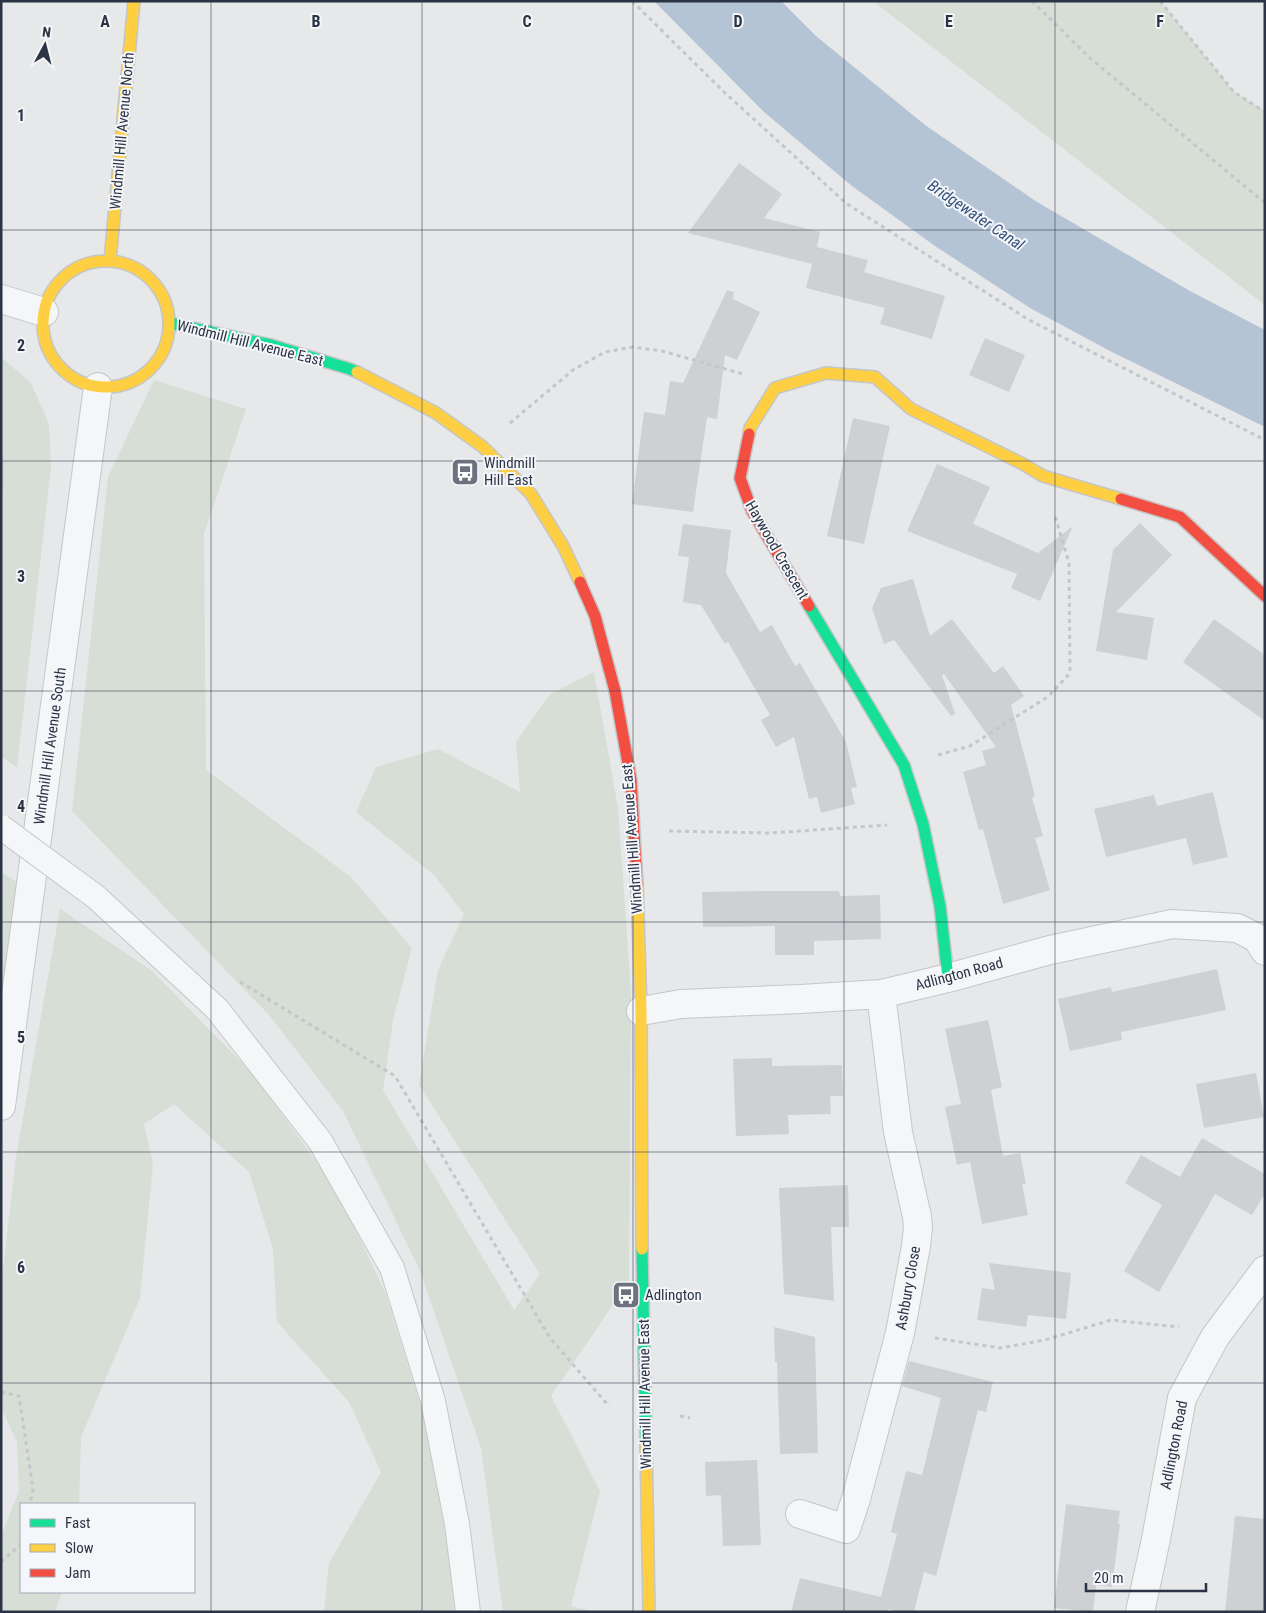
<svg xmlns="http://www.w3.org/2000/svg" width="1266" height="1613" viewBox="0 0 1266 1613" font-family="'Roboto Condensed',sans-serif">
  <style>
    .built { fill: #d4d7dd }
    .green { fill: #d6ded6 }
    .water { fill: #b4c4d5 }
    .building { fill: #ced0d3 }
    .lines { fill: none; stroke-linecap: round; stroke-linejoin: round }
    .lane-casing { stroke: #c4c6c8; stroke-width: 26 }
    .street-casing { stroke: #c4c6c8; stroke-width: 30 }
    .fast-casing { stroke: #c4c6c8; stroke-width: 14 }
    .slow-casing { stroke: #c4c6c8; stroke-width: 14 }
    .jam-casing { stroke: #c4c6c8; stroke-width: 14 }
    .path { stroke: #c5c6ca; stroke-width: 3; stroke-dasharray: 4 4; stroke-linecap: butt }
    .lane { stroke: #f5f6f7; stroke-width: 24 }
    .street { stroke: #f5f6f7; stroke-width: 28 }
    .fast { stroke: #16e098; stroke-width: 11 }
    .slow { stroke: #ffcf43; stroke-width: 11 }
    .jam { stroke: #f24e42; stroke-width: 11 }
    .lane-bridge-casing { stroke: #c4c6c8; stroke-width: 26; stroke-linecap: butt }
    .lane-bridge { stroke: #f5f6f7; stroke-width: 24 }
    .grid { fill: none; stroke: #2b3445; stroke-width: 1; stroke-opacity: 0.55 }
    .labels { text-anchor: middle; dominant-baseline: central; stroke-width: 4; stroke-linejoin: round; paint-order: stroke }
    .street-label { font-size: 15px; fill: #2b3445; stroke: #f4f6f9 }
    .poi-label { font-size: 15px; fill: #2b3445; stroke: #f4f6f9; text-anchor: start }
    .water-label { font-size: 16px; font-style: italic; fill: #34527a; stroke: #f4f6f9 }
    .grid-label { font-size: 16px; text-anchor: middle; font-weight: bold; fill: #2b3445; stroke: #f4f6f9; stroke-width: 4; stroke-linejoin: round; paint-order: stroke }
  </style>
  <rect width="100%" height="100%" fill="#e6e8ea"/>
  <path class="built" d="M 1,448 L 6,463 L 1,522 Z"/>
  <path class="green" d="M 873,1 L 1160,1 L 1234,92 L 1265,111 L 1265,305 Z
    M 1,357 L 31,383 L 49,424 L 51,467 L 17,768 L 1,756 L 1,522 L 6,463 L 1,448 Z
    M 154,380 L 246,409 L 204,534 L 206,770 L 351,877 L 412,948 L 393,1020 L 383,1090 L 514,1310 L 540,1274 L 419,1085 L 438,970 L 464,914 L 434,875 L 356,812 L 376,767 L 438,749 L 520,792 L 516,742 L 549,695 L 594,672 L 618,808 L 631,993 L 629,1281 L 551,1396 L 600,1491 L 571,1606 L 596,1612 L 503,1612 L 481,1448 L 420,1271 L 343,1111 L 270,1016 L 72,811 L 108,477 Z
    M 1,872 L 17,882 L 1,1016 Z
    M 60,909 L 151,970 L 253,1074 L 336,1189 L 385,1292 L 429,1433 L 453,1584 L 454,1612 L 324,1612 L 329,1563 L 381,1472 L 349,1402 L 277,1322 L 273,1249 L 249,1172 L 174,1104 L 144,1124 L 153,1164 L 140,1298 L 81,1437 L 79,1504 L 21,1504 L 21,1592 L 62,1592 L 55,1612 L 1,1612 L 1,1536 L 19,1491 L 17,1442 L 3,1412 L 1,1371 L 1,1286 L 16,1157 Z"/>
  <path class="water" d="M 654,1 L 781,1 L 816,36 L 925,125 L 1037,202 L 1190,291 L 1265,330 L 1265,427 L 1112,352 L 1030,308 L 935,246 L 852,186 L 764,112 Z"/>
  <path class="building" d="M 739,163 L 782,194 L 764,218 L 820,232 L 817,247 L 868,260 L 864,272 L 945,296 L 932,339 L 880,324 L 885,308 L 806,288 L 812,264 L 688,233 Z
    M 727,290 L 734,292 L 733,299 L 760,312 L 737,360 L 725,355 L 717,419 L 707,417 L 693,512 L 632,504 L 644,412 L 665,415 L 670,381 L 683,383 Z
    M 985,338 L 1025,355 L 1009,392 L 969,375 Z
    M 853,418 L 890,426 L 864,544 L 827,536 Z
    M 937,464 L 990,487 L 973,524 L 1038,553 L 1073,526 L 1040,601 L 1011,588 L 1017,574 L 907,531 Z
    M 1140,523 L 1172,555 L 1116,612 L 1154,618 L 1147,660 L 1096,651 L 1113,550 Z
    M 683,524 L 731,530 L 726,573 L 760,632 L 772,625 L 795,666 L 800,663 L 846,742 L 857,787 L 851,788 L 855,804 L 821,813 L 817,797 L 809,799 L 794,737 L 776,747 L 761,720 L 770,715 L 728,642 L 725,644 L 701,605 L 683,602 L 689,557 L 678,556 Z
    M 913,579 L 930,636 L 952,619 L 994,673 L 1003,666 L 1024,696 L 1011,705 L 1035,796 L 1032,798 L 1043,836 L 1035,838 L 1050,890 L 1003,904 L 983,829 L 979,830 L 963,772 L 986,765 L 982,751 L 996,747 L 944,674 L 942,675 L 955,714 L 951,716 L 894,640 L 884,644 L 872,608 L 881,588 Z
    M 1214,619 L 1265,655 L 1265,721 L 1183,662 Z
    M 1213,792 L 1228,857 L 1193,865 L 1186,838 L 1106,857 L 1094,809 L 1154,795 L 1157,806 Z
    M 761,891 L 839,891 L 840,896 L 880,895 L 881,939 L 814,941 L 814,955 L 775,955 L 775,926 L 703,927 L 702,892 Z
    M 1217,969 L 1226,1010 L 1121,1032 L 1122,1040 L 1070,1051 L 1058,999 L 1111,987 L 1112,992 Z
    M 988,1020 L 1002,1087 L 991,1090 L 1003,1156 L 1020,1153 L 1026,1184 L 1022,1184 L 1028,1215 L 982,1224 L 970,1162 L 957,1165 L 945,1107 L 961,1104 L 945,1029 Z
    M 772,1058 L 772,1066 L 842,1065 L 843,1096 L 830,1096 L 831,1114 L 788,1115 L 789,1134 L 736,1136 L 733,1059 Z
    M 1256,1073 L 1264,1117 L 1204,1128 L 1196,1084 Z
    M 1202,1138 L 1265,1174 L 1265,1193 L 1252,1215 L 1215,1194 L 1159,1292 L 1124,1271 L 1162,1205 L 1125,1183 L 1141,1155 L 1180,1177 Z
    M 848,1185 L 849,1227 L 831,1227 L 834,1301 L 784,1294 L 779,1188 Z
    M 989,1263 L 1071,1273 L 1066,1319 L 1028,1315 L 1026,1327 L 977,1320 L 982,1288 L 995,1290 Z
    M 774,1327 L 815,1337 L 818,1453 L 780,1454 L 777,1362 L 775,1362 Z
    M 909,1361 L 993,1382 L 986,1412 L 978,1410 L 936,1576 L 924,1572 L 914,1612 L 898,1612 L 888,1609 L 888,1612 L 791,1612 L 800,1578 L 881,1597 L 897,1534 L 891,1532 L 906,1471 L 922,1475 L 941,1398 L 902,1386 Z
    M 757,1460 L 761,1545 L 723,1546 L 721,1495 L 706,1496 L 705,1462 Z
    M 1066,1504 L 1120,1511 L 1118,1524 L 1120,1524 L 1112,1587 L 1096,1585 L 1093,1612 L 1054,1608 Z
    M 1235,1516 L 1265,1519 L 1265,1612 L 1225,1612 Z"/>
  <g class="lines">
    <g class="lane-casing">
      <path id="lane" d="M 96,897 L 217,1009 L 320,1141 L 392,1268 L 433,1401 L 457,1524 L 468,1612"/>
    </g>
    <g class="street-casing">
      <path id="street" d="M 1,299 L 44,312
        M 641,1011 L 681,1004 L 801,999 L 881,994 L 948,978 L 1050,950 L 1172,924 L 1237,928 L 1257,938 L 1265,951
        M 1,1106 L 98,387
        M 800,1514 L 846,1529 L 856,1499 L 900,1333 L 916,1246 L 918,1227 L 917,1217 L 898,1132 L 881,994
        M 1140,1612 L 1156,1539 L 1182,1398 L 1215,1337 L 1265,1270"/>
    </g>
    <g class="fast-casing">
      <path id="fast" d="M 169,323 L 271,345 L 350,369 L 357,372
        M 809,606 L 904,765 L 923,824 L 940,906 L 948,978
        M 642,1249 L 646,1441"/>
    </g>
    <g class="slow-casing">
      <path id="slow" d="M 110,261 L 134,1
        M43 324a63 63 0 1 1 126 0a63 63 0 1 1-126 0Z
        M 357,372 L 436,413 L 483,447 L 531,494 L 563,546 L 580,582
        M 749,434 L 750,428 L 775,388 L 826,373 L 875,377 L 911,409 L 1023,464 L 1043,476 L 1121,499
        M 637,885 L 641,1011 L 642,1249
        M 646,1441 L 649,1612"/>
    </g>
    <g class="jam-casing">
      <path id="jam" d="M 749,434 L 740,478 L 752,511 L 809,606
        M 1121,499 L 1180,517 L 1265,596
        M 580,582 L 595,616 L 615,691 L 631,780 L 637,885"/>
    </g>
    <path class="path" d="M 632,1 L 724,92 L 847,204 L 1029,320 L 1265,440
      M 1032,1 L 1091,59 L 1265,203
      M 1160,1 L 1234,92 L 1265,112
      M 510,423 L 573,370 L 605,352 L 633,347 L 662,351 L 743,374
      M 938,755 L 970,746 L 1049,696 L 1070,673 L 1069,563 L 1055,516
      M 669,831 L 771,833 L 887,825
      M 240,982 L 395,1076 L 550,1338 L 608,1405 L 610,1405
      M 935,1338 L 1000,1348 L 1045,1340 L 1111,1320 L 1179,1327
      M 1,1392 L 19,1396 L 33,1489 L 30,1504
      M 680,1416 L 690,1418
      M 1,1562 L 21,1544"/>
    <use href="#lane" class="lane"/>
    <use href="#street" class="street"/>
    <use href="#fast" class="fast"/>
    <use href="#slow" class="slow"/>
    <use href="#jam" class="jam"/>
    <g class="lane-bridge-casing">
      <path id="lane-bridge" d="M 1,827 L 96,897"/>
    </g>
    <use href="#lane-bridge" class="lane-bridge"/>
  </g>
  <path class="grid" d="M 211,1 L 211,1612M 422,1 L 422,1612M 633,1 L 633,1612M 844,1 L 844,1612M 1055,1 L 1055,1612M 1,230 L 1265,230M 1,461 L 1265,461M 1,691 L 1265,691M 1,922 L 1265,922M 1,1152 L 1265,1152M 1,1383 L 1265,1383"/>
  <defs>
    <g id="bus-square" transform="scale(1.4375)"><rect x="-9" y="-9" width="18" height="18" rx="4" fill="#6c737f" stroke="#f4f6f9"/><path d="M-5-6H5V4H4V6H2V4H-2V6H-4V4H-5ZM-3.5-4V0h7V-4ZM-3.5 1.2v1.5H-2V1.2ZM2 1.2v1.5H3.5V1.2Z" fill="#fff"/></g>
  </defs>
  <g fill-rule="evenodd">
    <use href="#bus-square" x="465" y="472"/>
    <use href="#bus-square" x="626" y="1295"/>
  </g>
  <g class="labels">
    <g class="street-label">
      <text transform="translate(122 131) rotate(-85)">Windmill Hill Avenue North</text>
      <text transform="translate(250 343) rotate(14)">Windmill Hill Avenue East</text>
      <text transform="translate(777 550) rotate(60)">Haywood Crescent</text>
      <text transform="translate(50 746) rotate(-82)">Windmill Hill Avenue South</text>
      <text transform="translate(632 839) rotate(-94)">Windmill Hill Avenue East</text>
      <text transform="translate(959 974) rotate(-15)">Adlington Road</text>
      <text transform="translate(908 1288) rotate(-80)">Ashbury Close</text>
      <text transform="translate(645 1394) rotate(-91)">Windmill Hill Avenue East</text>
      <text transform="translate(1174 1445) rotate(-79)">Adlington Road</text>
    </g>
    <g class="poi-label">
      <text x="484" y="463">Windmill<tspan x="484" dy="17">Hill East</tspan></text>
      <text x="645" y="1295">Adlington</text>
    </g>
    <g class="water-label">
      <text transform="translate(976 215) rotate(34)">Bridgewater Canal</text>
    </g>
  </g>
  <g class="grid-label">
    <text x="105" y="27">A</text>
    <text x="316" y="27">B</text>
    <text x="527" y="27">C</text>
    <text x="738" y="27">D</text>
    <text x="949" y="27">E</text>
    <text x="1160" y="27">F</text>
    <text x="21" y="121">1</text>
    <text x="21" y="351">2</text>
    <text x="21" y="582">3</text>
    <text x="21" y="812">4</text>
    <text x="21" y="1043">5</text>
    <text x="21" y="1273">6</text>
  </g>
  <rect width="1266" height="1613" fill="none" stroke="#2b3445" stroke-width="5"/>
  <rect x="20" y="1503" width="175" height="90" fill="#f4f6f9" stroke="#a4a8b1"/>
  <rect x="30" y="1519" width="25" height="8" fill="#16e098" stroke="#a4a8b1"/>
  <text x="65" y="1528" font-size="15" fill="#2b3445">Fast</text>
  <rect x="30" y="1544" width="25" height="8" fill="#ffcf43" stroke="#a4a8b1"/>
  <text x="65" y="1553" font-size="15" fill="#2b3445">Slow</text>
  <rect x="30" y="1569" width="25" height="8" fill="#f24e42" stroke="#a4a8b1"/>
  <text x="65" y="1578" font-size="15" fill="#2b3445">Jam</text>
  <g transform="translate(45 45) rotate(7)" stroke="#f4f6f9" stroke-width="4" paint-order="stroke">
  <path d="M0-4L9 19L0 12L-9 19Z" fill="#2b3445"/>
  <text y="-8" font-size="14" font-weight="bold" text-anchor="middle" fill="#2b3445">N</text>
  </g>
  <path d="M1086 1583v8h120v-8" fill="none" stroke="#2b3445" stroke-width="2.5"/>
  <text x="1094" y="1583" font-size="15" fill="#2b3445" stroke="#f4f6f9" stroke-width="4" paint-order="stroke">20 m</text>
</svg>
